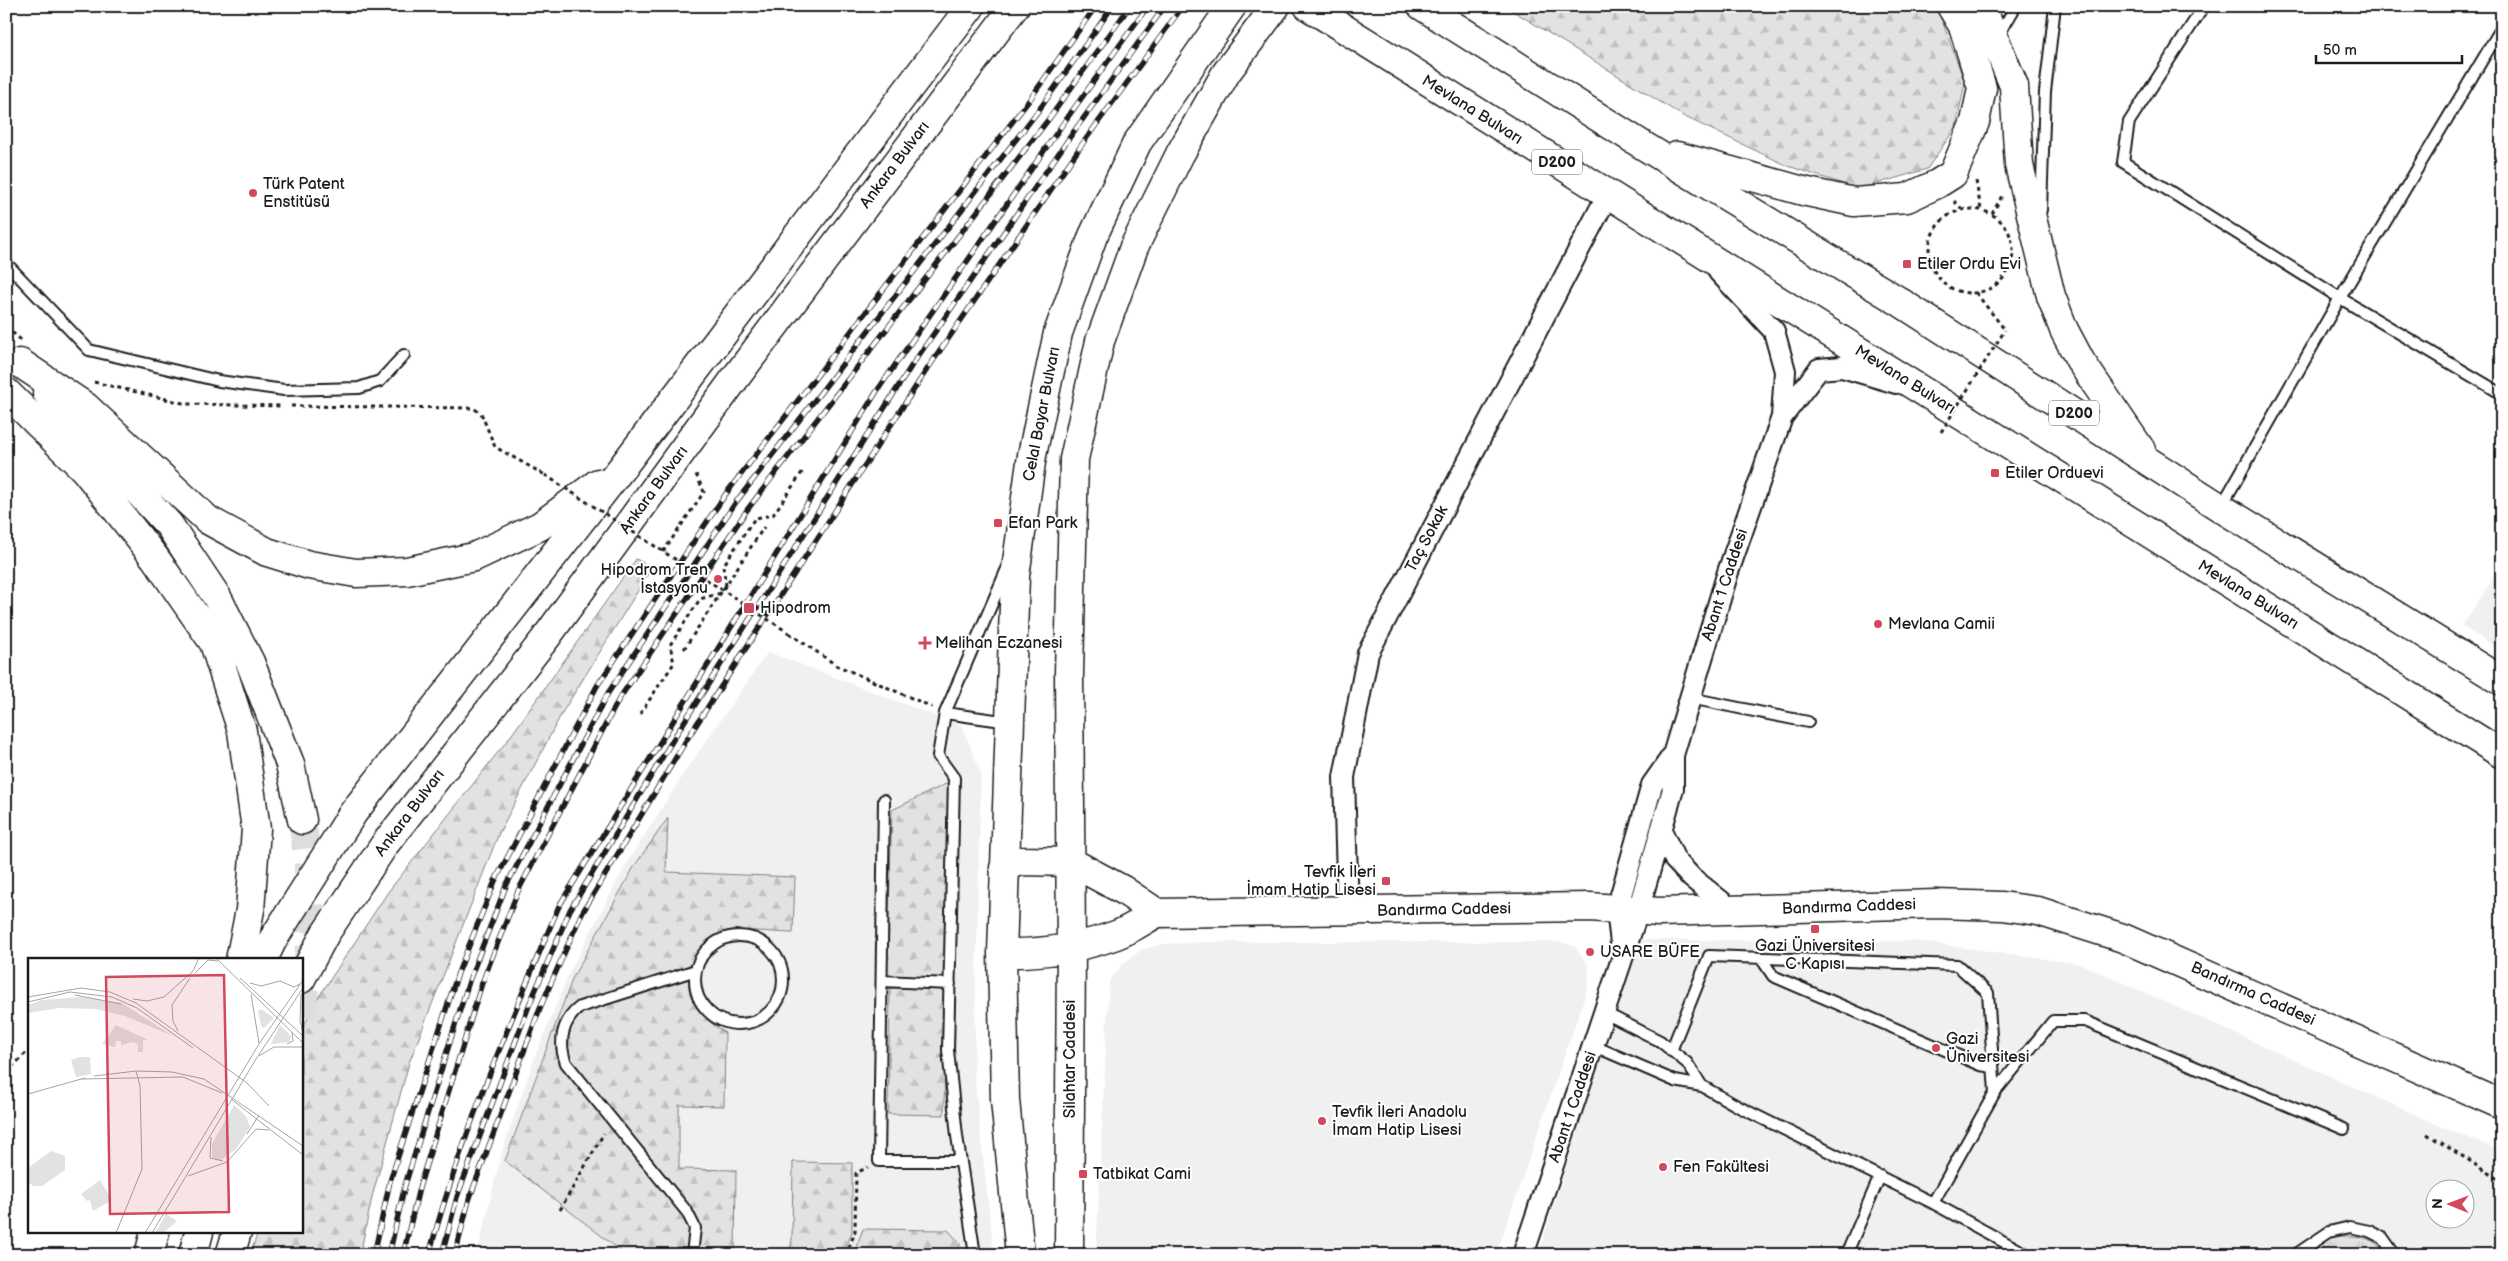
<svg xmlns="http://www.w3.org/2000/svg" width="2508" height="1261" viewBox="0 0 2508 1261" font-family="'Balsamiq Sans',sans-serif">
  <style>
    .built { fill: #f0f0f0; fill-rule: evenodd }
    .grass { fill: url(#grass-tufts); stroke: #7f7f7f }
    .forest { fill: url(#forest-firs); stroke: #7f7f7f }
    .lines { fill: none; stroke-linecap: round; stroke-linejoin: round }
    .primary-tunnel { stroke: #ddd; stroke-width: 28; stroke-dasharray: 28 14; stroke-linecap: butt }
    .lane-casing { stroke: #1c1c1c; stroke-width: 14 }
    .street-casing { stroke: #1c1c1c; stroke-width: 24 }
    .secondary-casing { stroke: #1c1c1c; stroke-width: 31 }
    .primary-casing { stroke: #1c1c1c; stroke-width: 31 }
    .highway-casing { stroke: #1c1c1c; stroke-width: 31 }
    .path { stroke: #1c1c1c; stroke-width: 3; stroke-dasharray: 4 4; stroke-linecap: butt }
    .lane { stroke: #fff; stroke-width: 10 }
    .street { stroke: #fff; stroke-width: 20 }
    .secondary { stroke: #fff; stroke-width: 28 }
    .primary { stroke: #fff; stroke-width: 28 }
    .highway { stroke: #fff; stroke-width: 28 }
    .rail-casing { stroke: #1c1c1c; stroke-width: 5.5 }
    .rail { stroke: #fff; stroke-width: 4; stroke-dasharray: 11; stroke-linecap: butt }
    .path-bridge { stroke: #1c1c1c; stroke-width: 3; stroke-dasharray: 4 4; stroke-linecap: butt }
    .poi-dot { fill: #d1495b; stroke: #fff; stroke-width: 2 }
    .labels { text-anchor: middle; dominant-baseline: central; stroke-width: 4; stroke-linejoin: round; paint-order: stroke }
    .shield { fill: #fff; stroke: #606060; stroke-width: 1 }
    .shield-label { font-size: 15px; font-weight: bold; fill: #1c1c1c }
    .street-label { font-size: 16px; fill: #1c1c1c; stroke: #fff }
    .poi-label { font-size: 16px; fill: #1c1c1c; stroke: #fff; text-anchor: start }
    .inset-road { fill: none; stroke: #a4a4a4; stroke-width: 1 }
    .view { fill: #d1495b; fill-opacity: 0.15; stroke: #d1495b; stroke-width: 2.5 }
    .inset-edge { fill: none; stroke: #1c1c1c; stroke-width: 2.5 }
  </style>
  <defs>
    <pattern id="grass-tufts" width="24" height="20" patternUnits="userSpaceOnUse" patternTransform="scale(1.25)"><rect width="24" height="20" fill="#e2e2e2"/><path d="M3 7l-1-3M5 7V3M7 7l1-3M15 17l-1-3M17 17v-4M19 17l1-3" fill="none" stroke="#c1c1c1"/></pattern>
    <pattern id="forest-firs" width="22" height="20" patternUnits="userSpaceOnUse" patternTransform="scale(1.25)"><rect width="22" height="20" fill="#e2e2e2"/><path d="M5 1l3.5 6h-7zM16 11l3.5 6h-7z" fill="#c1c1c1"/></pattern>
  </defs>
  <rect width="100%" height="100%" fill="#fff"/>
  <filter id="ink" filterUnits="userSpaceOnUse"><feTurbulence type="fractalNoise" baseFrequency=".02" numOctaves="2"/><feDisplacementMap in="SourceGraphic" scale="10" xChannelSelector="R" yChannelSelector="G"/><feConvolveMatrix kernelMatrix="1 2 1 2 8 2 1 2 1" color-interpolation-filters="sRGB"/></filter>
  <g filter="url(#ink)">
    <path class="built" d="M 2502,565 L 2502,651 L 2462,626 Z
      M 768,652 L 962,726 L 981,773 L 974,1074 L 994,1255 L 477,1255 L 502,1151 L 535,1057 L 569,973 L 628,861 L 686,770 Z
      M 1639,940 L 1914,941 L 2081,964 L 2456,1133 L 2502,1151 L 2502,1255 L 1538,1255 ZM 2436,1188 L 2466,1188 L 2466,1218 L 2436,1218 Z
      M 1213,942 L 1559,942 L 1574,946 L 1589,966 L 1588,987 L 1496,1255 L 1096,1255 L 1109,981 L 1124,963 L 1141,950 L 1162,944 Z"/>
    <path class="grass" d="M 2334,1236 C 2357,1236 2372,1234 2387,1255 L 2306,1255 Z"/>
    <path class="forest" d="M 1505,6 L 1932,6 L 1940,15 L 1965,83 L 1956,127 L 1927,169 L 1859,189 L 1788,166 L 1683,116 Z
      M 636,559 L 652,568 L 562,713 L 499,833 L 409,1063 L 372,1197 L 360,1255 L 250,1255 L 258,1232 L 301,1232 L 301,1032 L 316,1001 L 388,892 L 510,737 Z
      M 950,782 L 945,980 L 887,979 L 892,810 Z
      M 668,818 L 666,872 L 795,877 L 793,933 C 780,933 734,928 724,932 C 687,948 678,990 707,1019 C 712,1025 720,1029 725,1033 L 724,1106 L 679,1105 L 679,1169 L 736,1170 L 735,1255 L 626,1255 L 505,1161 L 573,977 L 635,865 Z
      M 890,988 L 946,989 L 944,1115 L 888,1114 Z
      M 793,1162 L 852,1163 L 852,1232 L 843,1255 L 789,1255 L 792,1240 Z
      M 863,1229 L 948,1230 L 960,1243 L 959,1255 L 853,1255 Z"/>
    <g class="lines">
      <path class="primary-tunnel" d="M 301,1016 C 312,950 313,885 302,820"/>
      <g class="lane-casing">
        <path id="lane" d="M 2204,6 L 2129,122 L 2123,162 L 2340,298 L 2502,394
          M 1998,36 L 2016,6
          M 2041,210 L 2045,92 L 2055,6
          M 6,263 L 89,350 L 219,381 L 284,390 L 359,388 L 380,381 L 404,355
          M 2221,507 L 2340,298 L 2502,27
          M 1690,698 L 1808,722
          M 945,713 L 1009,722
          M 884,800 L 879,1161 L 960,1161
          M695 980a44 44 0 1 1 88 0a44 44 0 1 1-88 0Z
          M 1761,958 L 1773,976 L 1980,1065 L 1993,1067
          M 882,981 L 950,984
          M 1605,1013 L 1660,1041 L 1687,1063 L 1702,1086
          M 1594,1046 L 1675,1081 L 1702,1086 L 1739,1107 L 1933,1203 L 2028,1255
          M 1671,1051 L 1709,956 L 1957,965 L 1988,993 L 1995,1092
          M 1933,1203 L 1995,1092 L 2053,1021 L 2085,1021 L 2344,1129
          M 692,1255 L 695,1228 L 687,1212 L 566,1063 C 558,1042 562,1021 580,1007 L 696,970
          M 975,1255 L 957,1136 L 948,1050 L 954,778 L 938,756 L 945,713 L 1006,571
          M 1846,1255 L 1880,1176
          M 2295,1255 L 2329,1232 L 2350,1227 L 2369,1231 L 2383,1238 L 2395,1255"/>
      </g>
      <g class="street-casing">
        <path id="street" d="M 1719,272 L 1774,331 L 1785,371 L 1782,417
          M 1661,830 L 1675,860 L 1692,878 L 1732,910
          M 1348,912 L 1344,777 L 1368,653 L 1608,194
          M 1622,952 L 1617,909 L 1652,785 L 1673,755
          M 1523,1255 L 1638,911 L 1673,789 L 1673,755 L 1728,572 L 1782,417 L 1819,369 L 1842,367 L 1896,383"/>
      </g>
      <g class="secondary-casing">
        <path id="secondary" d="M 1232,6 L 1137,143 L 1093,236 L 1058,333 L 1032,455 L 1015,576 L 1002,953 C 1040,954 1080,948 1116,935 C 1130,930 1144,920 1157,913 L 1590,907 L 1659,912 L 1936,904 L 2002,906 L 2038,911 L 2123,938 L 2502,1105
          M 1004,868 L 1020,861 L 1071,862 L 1123,890 L 1157,913
          M 1002,953 L 1005,1100 L 1020,1255
          M 1069,1255 L 1071,947 L 1069,674 L 1074,459 L 1100,341 L 1134,247 L 1180,154 L 1226,73 L 1276,6"/>
      </g>
      <g class="primary-casing">
        <path id="primary" d="M 20,363 L 86,407 L 208,520 L 267,552 L 309,565 L 356,573 L 407,571 L 474,557 L 540,526 L 598,483
          M 6,392 L 85,470 L 155,558 L 214,643 L 242,731 L 256,829 L 250,910 L 240,960
          M 47,393 L 169,525 L 217,597 L 250,662 L 290,764 L 302,820
          M 263,960 L 272,941 L 353,813 L 624,465 L 971,6
          M 301,979 L 325,934 L 385,844 L 545,639 L 736,377 L 1015,6
          M 149,1255 L 155,1232
          M 193,1255 L 199,1232
          M 230,1255 L 237,1232"/>
      </g>
      <g class="highway-casing">
        <path id="highway" d="M 1308,6 L 2502,754
          M 1422,6 L 1644,146 L 1897,300 L 2221,508 L 2502,681
          M 1981,6 L 2014,86 L 2019,165 L 2051,296 L 2064,330 L 2081,362 L 2141,450
          M 1677,156 L 1803,191 L 1854,202 L 1907,198 L 1937,184 L 1953,174 L 1975,122 L 1982,88 L 1963,26 L 1951,6"/>
      </g>
      <path class="path" d="M 1976,181 L 1981,210
        M 1954,201 L 1962,209
        M1929 251a42 42 0 1 1 84 0a42 42 0 1 1-84 0Z
        M 1992,214 L 2003,194
        M 1976,293 L 2005,330
        M 6,327 L 21,340
        M 94,382 L 187,404 L 283,406
        M 291,406 L 473,408 L 481,413 L 495,447 L 545,475
        M 663,552 L 704,492 L 695,472
        M 726,586 L 723,566 L 755,518 L 773,515 L 803,471
        M 789,633 L 836,665 L 932,707
        M 684,649 L 764,527
        M 640,714 L 674,663 L 670,645 L 700,599 L 721,593
        M 6,1073 L 29,1050
        M 2427,1134 L 2502,1181
        M 560,1210 L 604,1133
        M 846,1255 L 855,1232 L 856,1173 L 868,1167
        M 2496,1255 L 2502,1249"/>
      <use href="#lane" class="lane"/>
      <use href="#street" class="street"/>
      <use href="#secondary" class="secondary"/>
      <use href="#primary" class="primary"/>
      <use href="#highway" class="highway"/>
      <g class="rail-casing">
        <path id="rail" d="M 374,1255 L 390,1181 L 458,973 L 495,881 L 597,686 L 725,495 L 1030,99 L 1096,6
          M 389,1255 L 405,1185 L 470,978 L 506,886 L 608,693 L 736,502 L 1041,107 L 1113,6
          M 403,1255 L 419,1188 L 482,983 L 518,891 L 619,699 L 747,510 L 1051,116 L 1130,6
          M 429,1255 C 461,1135 511,1020 559,906 L 877,391 L 1062,125 L 1148,6
          M 442,1255 L 457,1197 L 530,1003 L 570,910 L 677,733 L 912,365 L 1072,134 L 1165,6
          M 455,1255 L 469,1200 L 540,1008 L 581,915 L 687,739 L 924,374 L 1083,143 L 1183,6"/>
      </g>
      <use href="#rail" class="rail"/>
      <path class="path-bridge" d="M 1941,432 L 2005,330
        M 545,475 L 789,633"/>
    </g>
  </g>
  <g class="poi-dot">
    <circle cx="253" cy="193" r="5"/>
    <rect x="1902" y="259" width="10" height="10" rx="2.5"/>
    <rect x="1990" y="468" width="10" height="10" rx="2.5"/>
    <rect x="993" y="518" width="10" height="10" rx="2.5"/>
    <circle cx="718" cy="579" r="5"/>
    <rect x="743" y="602" width="12" height="12" rx="2.5"/>
    <circle cx="1878" cy="624" r="5"/>
    <path d="M922.5 635.5h5v5h5v5h-5v5h-5v-5h-5v-5h5z"/>
    <rect x="1381" y="876" width="10" height="10" rx="2.5"/>
    <rect x="1810" y="924" width="10" height="10" rx="2.5"/>
    <circle cx="1590" cy="952" r="5"/>
    <circle cx="1936" cy="1048" r="5"/>
    <circle cx="1322" cy="1121" r="5"/>
    <circle cx="1663" cy="1167" r="5"/>
    <rect x="1078" y="1169" width="10" height="10" rx="2.5"/>
  </g>
  <g class="labels">
    <g class="shield">
      <rect x="1532" y="149.5" width="50" height="25" rx="4"/>
      <rect x="2049" y="400.5" width="50" height="25" rx="4"/>
    </g>
    <g class="shield-label">
      <text x="1557" y="162">D200</text>
      <text x="2074" y="413">D200</text>
    </g>
    <g class="street-label">
      <text transform="translate(1472 110) rotate(32)">Mevlana Bulvarı</text>
      <text transform="translate(895 165) rotate(-53)">Ankara Bulvarı</text>
      <text transform="translate(1905 380) rotate(32)">Mevlana Bulvarı</text>
      <text transform="translate(1042 414) rotate(-79)">Celal Bayar Bulvarı</text>
      <text transform="translate(654 490) rotate(-54)">Ankara Bulvarı</text>
      <text transform="translate(1427 539) rotate(-62)">Taç Sokak</text>
      <text transform="translate(1725 585) rotate(-72)">Abant 1 Caddesi</text>
      <text transform="translate(2248 595) rotate(32)">Mevlana Bulvarı</text>
      <text transform="translate(410 813) rotate(-53)">Ankara Bulvarı</text>
      <text transform="translate(1849 907) rotate(-2)">Bandırma Caddesi</text>
      <text transform="translate(1444 910) rotate(-1)">Bandırma Caddesi</text>
      <text transform="translate(2253 994) rotate(24)">Bandırma Caddesi</text>
      <text transform="translate(1070 1059) rotate(-90)">Silahtar Caddesi</text>
      <text transform="translate(1573 1107) rotate(-71)">Abant 1 Caddesi</text>
    </g>
    <g class="poi-label">
      <text x="263" y="184">Türk Patent<tspan x="263" dy="18">Enstitüsü</tspan></text>
      <text x="1917" y="264">Etiler Ordu Evi</text>
      <text x="2005" y="473">Etiler Orduevi</text>
      <text x="1008" y="523">Efan Park</text>
      <text x="708" y="570" text-anchor="end">Hipodrom Tren<tspan x="708" dy="18">İstasyonu</tspan></text>
      <text x="760" y="608">Hipodrom</text>
      <text x="1888" y="624">Mevlana Camii</text>
      <text x="935" y="643">Melihan Eczanesi</text>
      <text x="1376" y="872" text-anchor="end">Tevfik İleri<tspan x="1376" dy="18">İmam Hatip Lisesi</tspan></text>
      <text x="1815" y="946" text-anchor="middle">Gazi Üniversitesi<tspan x="1815" dy="18">C Kapısı</tspan></text>
      <text x="1600" y="952">USARE BÜFE</text>
      <text x="1946" y="1039">Gazi<tspan x="1946" dy="18">Üniversitesi</tspan></text>
      <text x="1332" y="1112">Tevfik İleri Anadolu<tspan x="1332" dy="18">İmam Hatip Lisesi</tspan></text>
      <text x="1673" y="1167">Fen Fakültesi</text>
      <text x="1093" y="1174">Tatbikat Cami</text>
    </g>
  </g>
  <g transform="translate(28 958)">
    <rect width="275" height="275" fill="#fff"/>
    <path d="M 233,51 L 246,60 L 236,70 L 233,68 L 230,53 ZM 252,67 L 263,78 L 262,84 L 243,86 ZM 72,222 L 84,242 L 65,253 L 62,242 L 59,243 L 53,236 Z" fill="#e2e2e2"/>
    <path d="M 52,39 L 94,45 L 145,78 L 97,58 L 68,51 L 31,50 L 0,55 L 0,47 L 14,42 ZM 88,67 L 120,82 L 115,82 L 115,94 L 110,94 L 110,87 L 106,84 L 93,87 L 93,83 L 88,83 L 87,89 L 74,86 ZM 52,99 L 62,99 L 63,116 L 48,119 L 43,102 ZM 206,147 L 218,158 L 222,169 L 208,191 L 192,203 L 184,199 L 184,186 Z" fill="#e2e2e2"/>
    <path d="M 23,193 L 37,198 L 37,212 L 14,228 L 5,228 L 0,224 L 0,210 Z" fill="#e2e2e2"/>
    <path d="M 138,256 L 149,263 L 135,275 L 127,275 Z" fill="#e2e2e2"/>
    <path class="inset-road" d="M 188,0 L 275,85M 167,15 L 180,2 L 190,3M 212,20 L 275,78M 222,25 L 233,28 L 252,23 L 266,29 L 272,26M 223,36 L 231,85M 273,36 L 272,63 L 275,74M 47,37 L 93,46M 0,39 L 53,30 L 82,34 L 108,45 L 219,125 L 241,148M 105,41 L 119,43 L 136,39 L 165,13 L 171,0M 0,44 L 42,34 L 84,39 L 109,50 L 165,90M 150,73 L 145,63 L 144,47 L 162,20M 259,86 L 265,83 L 264,74M 231,98 L 246,89 L 275,89M 66,118 L 108,113M 54,121 L 155,119 L 194,135M 0,136 L 57,120M 203,141 L 275,197M 219,176 L 231,157M 183,179 L 182,200 L 195,203M 160,218 L 199,204 L 228,171 L 241,172M 88,275 L 114,211 L 112,128 L 108,113 L 144,114 L 176,121 L 275,188M 117,275 L 231,86 L 275,22M 124,275 L 228,101 L 275,30"/>
    <path class="view" d="M 196,17 L 201,254 L 82,256 L 78,19 Z"/>
    <rect width="275" height="275" class="inset-edge"/>
  </g>
  <rect width="2508" height="1261" fill="none" stroke="#fff" stroke-width="25"/>
  <rect x="12" y="12" width="2483" height="1236" fill="none" stroke="#1c1c1c" stroke-width="2" filter="url(#ink)"/>
  <g transform="translate(2450 1204) rotate(271)"><circle r="24" fill="#ffffff" stroke="#a4a4a4"/>
  <path d="M0-4L9 19L0 12L-9 19Z" fill="#d1495b"/>
  <text y="-8" font-size="14" font-weight="bold" text-anchor="middle" fill="#1c1c1c">N</text>
  </g>
  <path d="M2316 55v8h146v-8" fill="none" stroke="#1c1c1c" stroke-width="2.5"/>
  <text x="2323" y="55" font-size="15" fill="#1c1c1c" stroke="#ffffff" stroke-width="4" paint-order="stroke">50 m</text>
</svg>
